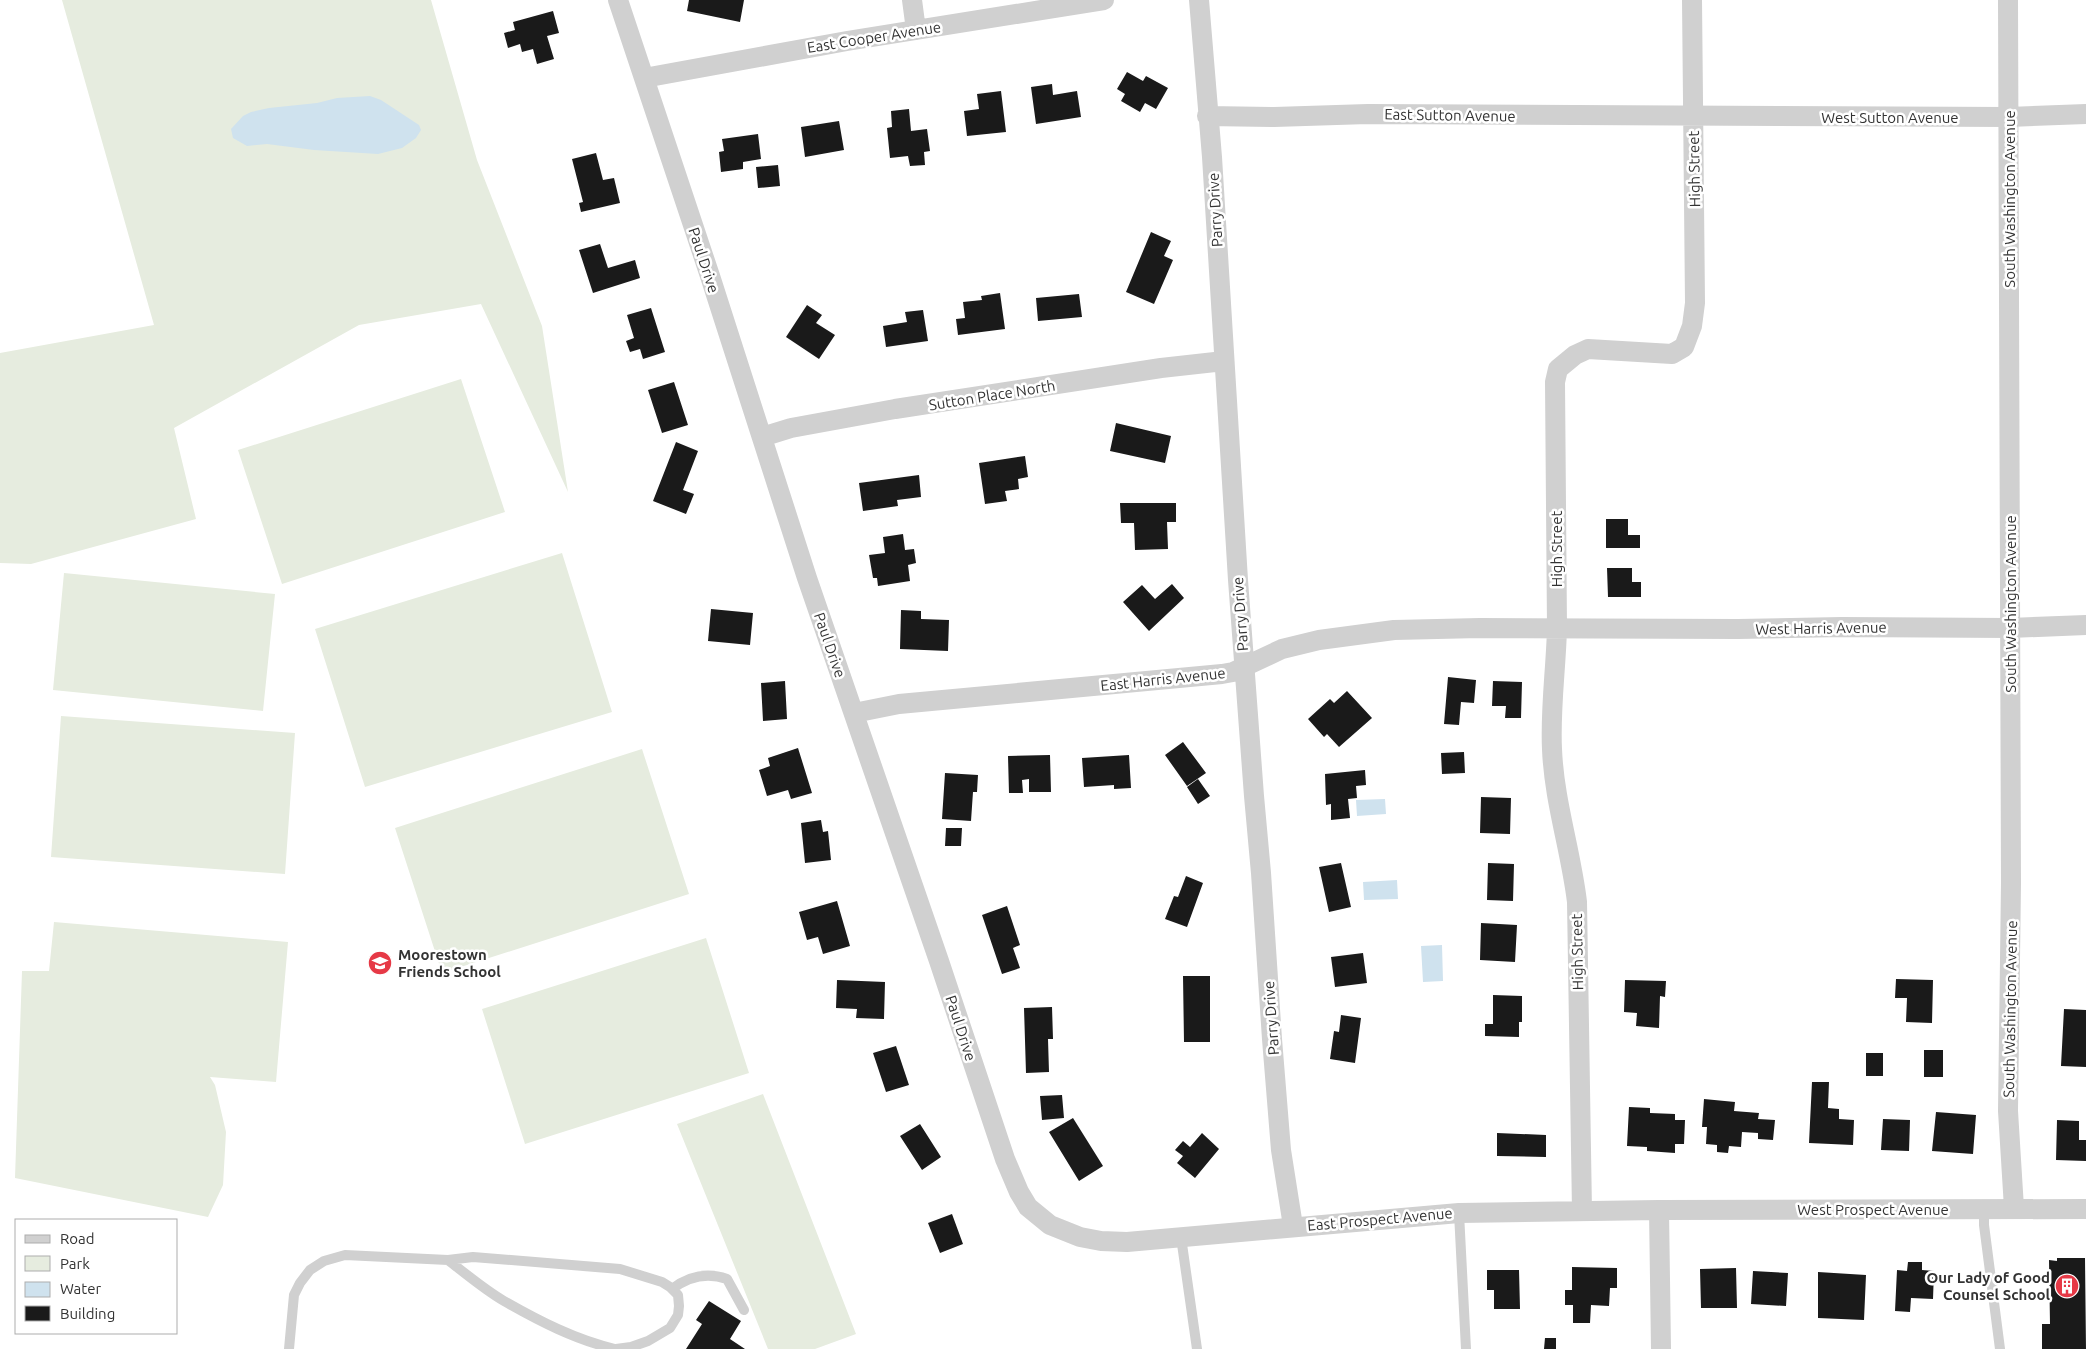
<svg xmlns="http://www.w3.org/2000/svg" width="2086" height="1349" viewBox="0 0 2086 1349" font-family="Ubuntu,sans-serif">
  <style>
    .green { fill: #e6ecdf }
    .water { fill: #cfe2ee }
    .building { fill: #1a1a1a }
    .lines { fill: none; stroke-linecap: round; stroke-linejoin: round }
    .lane { stroke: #d0d0d0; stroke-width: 10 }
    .street { stroke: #d0d0d0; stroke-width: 20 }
    .labels { text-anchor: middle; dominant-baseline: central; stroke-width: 5; stroke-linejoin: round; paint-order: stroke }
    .street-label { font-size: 15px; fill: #333; stroke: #fff }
    .poi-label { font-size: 15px; font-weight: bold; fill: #333; stroke: #fff; text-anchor: start }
  </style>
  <rect width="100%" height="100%" fill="#fff"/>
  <path class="green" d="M 62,0 L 431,0 L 477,160 L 542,326 L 568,492 L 481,304 L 359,325 L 174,428 L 196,519 L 31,564 L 0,563 L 0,353 L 154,325 Z
    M 461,379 L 505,512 L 282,584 L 238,450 Z
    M 562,553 L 612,712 L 365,787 L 315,629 Z
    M 64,573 L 275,594 L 263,711 L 53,690 Z
    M 61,716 L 295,733 L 285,874 L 51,857 Z
    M 642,749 L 689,894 L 442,973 L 395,828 Z
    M 54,922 L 288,942 L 276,1082 L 210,1077 L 215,1085 L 226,1132 L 223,1185 L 208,1217 L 15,1178 L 22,971 L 49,971 Z
    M 706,938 L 749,1073 L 525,1144 L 482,1009 Z
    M 763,1094 L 856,1334 L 815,1349 L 768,1349 L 677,1124 Z"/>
  <path class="water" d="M 370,96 L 381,100 L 419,125 L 421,130 L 416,138 L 402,148 L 378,154 L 314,150 L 267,144 L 247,146 L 233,138 L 231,129 L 243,116 L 251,112 L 269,108 L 317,103 L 337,98 Z
    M 1385,799 L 1386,814 L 1357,816 L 1356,800 Z
    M 1397,880 L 1398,899 L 1364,900 L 1363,882 Z
    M 1442,945 L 1443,981 L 1423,982 L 1421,946 Z"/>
  <path class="building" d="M 689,0 L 744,0 L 740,22 L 687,11 Z
    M 553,11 L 559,33 L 547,36 L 554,59 L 537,64 L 533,49 L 522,52 L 520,44 L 508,48 L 504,33 L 515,30 L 513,22 Z
    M 1127,72 L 1143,81 L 1146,76 L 1168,88 L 1156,109 L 1145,103 L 1140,112 L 1121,101 L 1125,94 L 1117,89 Z
    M 1052,84 L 1053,95 L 1077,91 L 1081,117 L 1036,124 L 1031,87 Z
    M 1001,91 L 1006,132 L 967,136 L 964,111 L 979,109 L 977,94 Z
    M 909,109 L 911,131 L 927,129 L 930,151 L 924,152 L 925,165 L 910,166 L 908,156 L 890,158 L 887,128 L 892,127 L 891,111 Z
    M 839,121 L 844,150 L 805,157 L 801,127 Z
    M 758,134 L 761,159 L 743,162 L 743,169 L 721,172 L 719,152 L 724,151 L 722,139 Z
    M 596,153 L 603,180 L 614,178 L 620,203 L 581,212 L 579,203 L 583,202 L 572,159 Z
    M 778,165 L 780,186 L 758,188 L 756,167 Z
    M 1151,232 L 1171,241 L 1164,256 L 1173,260 L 1154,304 L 1126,292 Z
    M 600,244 L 608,268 L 635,260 L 640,278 L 593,293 L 579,250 Z
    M 1000,293 L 1005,329 L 958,335 L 956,319 L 965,318 L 963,302 L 982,300 L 981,296 Z
    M 1079,294 L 1082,317 L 1038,321 L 1036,298 Z
    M 807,305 L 822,315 L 816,323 L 835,335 L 819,359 L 786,337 Z
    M 651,308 L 665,352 L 643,359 L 640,349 L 630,352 L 626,341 L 634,338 L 627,315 Z
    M 923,310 L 928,341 L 886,347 L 883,326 L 907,322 L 905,312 Z
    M 674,382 L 688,425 L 662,433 L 648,390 Z
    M 1116,423 L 1171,436 L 1165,463 L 1110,451 Z
    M 676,442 L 698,451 L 683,490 L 694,494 L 686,514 L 653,501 Z
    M 1025,456 L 1028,477 L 1018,479 L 1019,489 L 1005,491 L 1007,501 L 985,504 L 979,463 Z
    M 919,475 L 921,497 L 897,500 L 898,506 L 863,511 L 859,483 Z
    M 1120,503 L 1176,503 L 1176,522 L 1167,522 L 1168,549 L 1135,550 L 1134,523 L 1121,523 Z
    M 1606,519 L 1628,519 L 1628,535 L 1640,535 L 1640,548 L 1606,548 Z
    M 903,534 L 905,550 L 914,549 L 916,563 L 908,565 L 910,581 L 878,586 L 877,578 L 873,578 L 869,555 L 885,553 L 883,537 Z
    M 1607,568 L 1632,568 L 1632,582 L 1641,582 L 1641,597 L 1608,597 Z
    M 1172,584 L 1184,598 L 1149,631 L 1123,602 L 1142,585 L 1155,599 Z
    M 711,609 L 753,613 L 750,645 L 708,641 Z
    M 901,610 L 921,611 L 921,619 L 949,620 L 948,651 L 900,649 Z
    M 1448,677 L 1476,680 L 1474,703 L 1461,702 L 1459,725 L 1444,724 Z
    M 785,681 L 787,719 L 763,721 L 761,683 Z
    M 1493,681 L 1522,682 L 1521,718 L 1505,718 L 1506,706 L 1492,706 Z
    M 1347,691 L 1372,718 L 1339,747 L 1327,734 L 1324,737 L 1308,719 L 1330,699 L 1334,703 Z
    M 1183,742 L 1206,773 L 1187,786 L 1165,755 Z
    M 798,748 L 812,793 L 791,799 L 788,790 L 767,796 L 759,770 L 770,766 L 768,758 Z
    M 1464,752 L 1465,773 L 1442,774 L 1441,753 Z
    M 1050,755 L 1051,792 L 1029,792 L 1029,779 L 1022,780 L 1023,793 L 1009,793 L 1008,756 Z
    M 1129,755 L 1131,788 L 1114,789 L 1114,785 L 1084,787 L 1082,758 Z
    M 1365,770 L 1366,785 L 1356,786 L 1357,798 L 1348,799 L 1350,818 L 1331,820 L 1331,804 L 1326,805 L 1325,774 Z
    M 945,773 L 978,775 L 977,792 L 973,792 L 971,821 L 942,819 Z
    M 1198,779 L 1210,796 L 1198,804 L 1187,787 Z
    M 1481,797 L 1511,798 L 1510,834 L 1480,833 Z
    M 821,820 L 823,832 L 828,831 L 831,860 L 805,863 L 801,823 Z
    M 946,828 L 962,828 L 961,846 L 945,846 Z
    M 1341,863 L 1351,907 L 1329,912 L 1319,867 Z
    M 1488,863 L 1514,864 L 1513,901 L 1487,900 Z
    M 1186,876 L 1203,883 L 1187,927 L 1165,919 L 1174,896 L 1178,897 Z
    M 837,901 L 850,946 L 823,954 L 818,937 L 807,940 L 799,912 Z
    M 1007,906 L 1020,945 L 1013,948 L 1020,968 L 1002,974 L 982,915 Z
    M 1481,923 L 1517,925 L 1515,962 L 1480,960 Z
    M 1363,953 L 1367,983 L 1335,987 L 1331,957 Z
    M 1183,976 L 1210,976 L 1210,1042 L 1184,1042 Z
    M 1896,979 L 1933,980 L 1932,1023 L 1906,1022 L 1907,998 L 1895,998 Z
    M 837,980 L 885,982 L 884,1019 L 856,1018 L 857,1009 L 836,1008 Z
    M 1625,980 L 1666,981 L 1665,997 L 1660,996 L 1659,1028 L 1636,1026 L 1637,1013 L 1624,1012 Z
    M 1493,995 L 1522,996 L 1522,1022 L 1519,1022 L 1519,1037 L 1485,1036 L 1485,1024 L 1493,1024 Z
    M 1052,1007 L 1053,1039 L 1048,1039 L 1049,1072 L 1026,1073 L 1024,1008 Z
    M 2064,1009 L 2086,1010 L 2086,1067 L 2061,1066 Z
    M 1341,1015 L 1361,1018 L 1355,1063 L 1330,1059 L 1334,1031 L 1339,1032 Z
    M 896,1046 L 909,1085 L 886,1092 L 873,1053 Z
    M 1924,1050 L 1943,1050 L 1943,1077 L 1924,1077 Z
    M 1866,1053 L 1883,1053 L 1883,1076 L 1866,1076 Z
    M 1812,1082 L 1829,1082 L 1828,1108 L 1839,1109 L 1839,1119 L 1854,1120 L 1853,1145 L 1809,1143 Z
    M 1062,1095 L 1064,1118 L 1042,1120 L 1040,1096 Z
    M 1704,1099 L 1735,1102 L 1734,1111 L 1759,1113 L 1758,1119 L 1775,1120 L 1773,1140 L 1758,1139 L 1758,1133 L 1742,1132 L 1741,1147 L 1729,1146 L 1728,1153 L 1717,1152 L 1717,1145 L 1706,1144 L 1707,1127 L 1702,1127 Z
    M 1629,1107 L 1650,1108 L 1650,1113 L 1675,1114 L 1675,1120 L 1685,1120 L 1684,1144 L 1675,1144 L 1675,1153 L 1647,1151 L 1647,1147 L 1627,1146 Z
    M 1936,1112 L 1976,1115 L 1973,1154 L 1932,1151 Z
    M 1073,1118 L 1103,1166 L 1079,1181 L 1049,1132 Z
    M 1883,1119 L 1910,1120 L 1909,1151 L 1881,1150 Z
    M 2057,1120 L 2079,1121 L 2079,1140 L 2086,1140 L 2086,1161 L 2056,1160 Z
    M 920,1124 L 941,1157 L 922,1170 L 900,1136 Z
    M 1202,1133 L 1219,1149 L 1195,1178 L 1177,1163 L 1183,1156 L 1175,1150 L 1183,1141 L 1190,1147 Z
    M 1497,1133 L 1546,1135 L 1546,1157 L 1497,1156 Z
    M 952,1214 L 963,1244 L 940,1253 L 928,1223 Z
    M 2057,1258 L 2085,1258 L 2086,1349 L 2042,1349 L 2042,1324 L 2050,1324 L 2049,1260 L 2057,1261 Z
    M 1908,1262 L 1922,1262 L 1922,1270 L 1934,1271 L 1933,1299 L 1911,1298 L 1910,1312 L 1895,1311 L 1897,1270 L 1907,1271 Z
    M 1572,1267 L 1617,1268 L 1617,1288 L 1610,1288 L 1609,1306 L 1591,1305 L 1590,1323 L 1573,1323 L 1573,1305 L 1565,1305 L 1565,1290 L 1572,1290 Z
    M 1736,1268 L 1737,1308 L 1701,1308 L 1700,1269 Z
    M 1487,1270 L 1519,1270 L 1520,1309 L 1494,1309 L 1494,1290 L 1487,1290 Z
    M 1753,1271 L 1788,1273 L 1786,1306 L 1751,1304 Z
    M 1818,1272 L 1866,1275 L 1864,1320 L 1818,1318 Z
    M 709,1301 L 741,1321 L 730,1339 L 745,1349 L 686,1349 L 702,1324 L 696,1320 Z
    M 1545,1338 L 1556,1338 L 1556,1349 L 1544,1349 Z"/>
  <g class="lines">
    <path class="lane" d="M 1984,1209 L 1984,1225 L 2000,1349
      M 1459,1213 L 1466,1349
      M 1181,1237 L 1197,1349
      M 448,1260 C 466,1274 485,1290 504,1301 C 539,1321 576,1340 615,1349
      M 672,1289 C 689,1276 707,1272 727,1279 L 744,1310
      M 289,1349 L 294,1295 L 300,1283 L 310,1270 L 324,1261 L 345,1255 L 448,1260 L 473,1257 L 620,1269 L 662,1282 L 670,1287 L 678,1295 L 679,1306 L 678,1315 L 670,1328 L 648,1341 L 631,1347 L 616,1349"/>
    <path class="street" d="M 618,0 L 710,276 L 807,578 L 939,961 L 1005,1159 L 1019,1192 L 1028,1207 L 1050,1225 L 1080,1237 L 1101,1241 L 1127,1242 L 1459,1213 L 1659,1210 L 2086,1209
      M 912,0 L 916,30
      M 1199,0 L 1212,157 L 1238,580 L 1254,796 L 1261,873 L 1272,1039 L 1281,1150 L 1293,1226
      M 2008,0 L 2011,883 L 2008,1111 L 2014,1208
      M 644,78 L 847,41 L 1104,0
      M 1207,116 L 1274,117 L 1368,114 L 2009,117 L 2086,114
      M 762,437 L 791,428 L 895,409 L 1161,368 L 1224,361
      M 854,713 L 899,704 L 1222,674 L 1233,672 L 1282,649 L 1319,640 L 1394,630 L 1480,628 L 1738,629 L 1842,627 L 2010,628 L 2086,625
      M 1659,1210 L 1661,1349
      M 1582,1211 L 1577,902 C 1571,851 1554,801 1552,749 C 1550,709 1556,669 1557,628 C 1557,546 1556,464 1555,382 L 1558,369 L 1575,355 L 1588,349 L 1672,354 L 1684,347 L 1692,326 L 1695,303 L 1692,0"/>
  </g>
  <defs>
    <g id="school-disc" transform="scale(1.25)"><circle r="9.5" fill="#e63946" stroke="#fff"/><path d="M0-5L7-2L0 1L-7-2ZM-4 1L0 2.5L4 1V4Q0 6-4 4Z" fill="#fff"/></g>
    <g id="building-disc" transform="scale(1.25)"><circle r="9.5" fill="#e63946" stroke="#fff"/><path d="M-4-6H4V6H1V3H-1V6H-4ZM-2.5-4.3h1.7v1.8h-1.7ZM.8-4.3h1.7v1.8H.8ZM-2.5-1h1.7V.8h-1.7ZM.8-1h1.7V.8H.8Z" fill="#fff"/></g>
  </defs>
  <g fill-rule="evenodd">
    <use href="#school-disc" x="380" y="963"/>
    <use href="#building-disc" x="2067" y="1286"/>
  </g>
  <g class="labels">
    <g class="street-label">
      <text transform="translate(874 37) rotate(-9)">East Cooper Avenue</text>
      <text transform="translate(1450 115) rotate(1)">East Sutton Avenue</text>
      <text x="1890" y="117">West Sutton Avenue</text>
      <text transform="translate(1694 169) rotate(-91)">High Street</text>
      <text transform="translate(2009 199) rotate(-90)">South Washington Avenue</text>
      <text transform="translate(1215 210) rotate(-93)">Parry Drive</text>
      <text transform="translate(704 260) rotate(72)">Paul Drive</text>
      <text transform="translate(992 395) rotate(-9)">Sutton Place North</text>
      <text transform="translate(1556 549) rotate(-90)">High Street</text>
      <text transform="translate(2010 604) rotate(-90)">South Washington Avenue</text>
      <text transform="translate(1240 614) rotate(-94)">Parry Drive</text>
      <text transform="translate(1821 628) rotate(-1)">West Harris Avenue</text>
      <text transform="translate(830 645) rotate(71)">Paul Drive</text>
      <text transform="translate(1163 679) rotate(-6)">East Harris Avenue</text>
      <text transform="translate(1577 952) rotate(-91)">High Street</text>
      <text transform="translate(2010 1009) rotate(-89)">South Washington Avenue</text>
      <text transform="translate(1271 1018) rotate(-94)">Parry Drive</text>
      <text transform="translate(961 1028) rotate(72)">Paul Drive</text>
      <text x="1873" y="1209">West Prospect Avenue</text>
      <text transform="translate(1380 1219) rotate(-5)">East Prospect Avenue</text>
    </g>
    <g class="poi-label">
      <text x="398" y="954">Moorestown<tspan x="398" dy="17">Friends School</tspan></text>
      <text x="2050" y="1277" text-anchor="end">Our Lady of Good<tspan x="2050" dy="17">Counsel School</tspan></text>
    </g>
  </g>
  <rect x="15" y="1219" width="162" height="115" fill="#ffffff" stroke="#adadad"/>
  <rect x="25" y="1235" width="25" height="8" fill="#d0d0d0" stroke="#adadad"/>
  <text x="60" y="1244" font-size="15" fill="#333333">Road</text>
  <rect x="25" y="1256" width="25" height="15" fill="#e6ecdf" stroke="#adadad"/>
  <text x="60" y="1269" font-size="15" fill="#333333">Park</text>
  <rect x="25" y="1282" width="25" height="15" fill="#cfe2ee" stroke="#adadad"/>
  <text x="60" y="1294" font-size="15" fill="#333333">Water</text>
  <rect x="25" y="1306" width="25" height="15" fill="#1a1a1a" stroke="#adadad"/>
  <text x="60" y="1319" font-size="15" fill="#333333">Building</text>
</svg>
